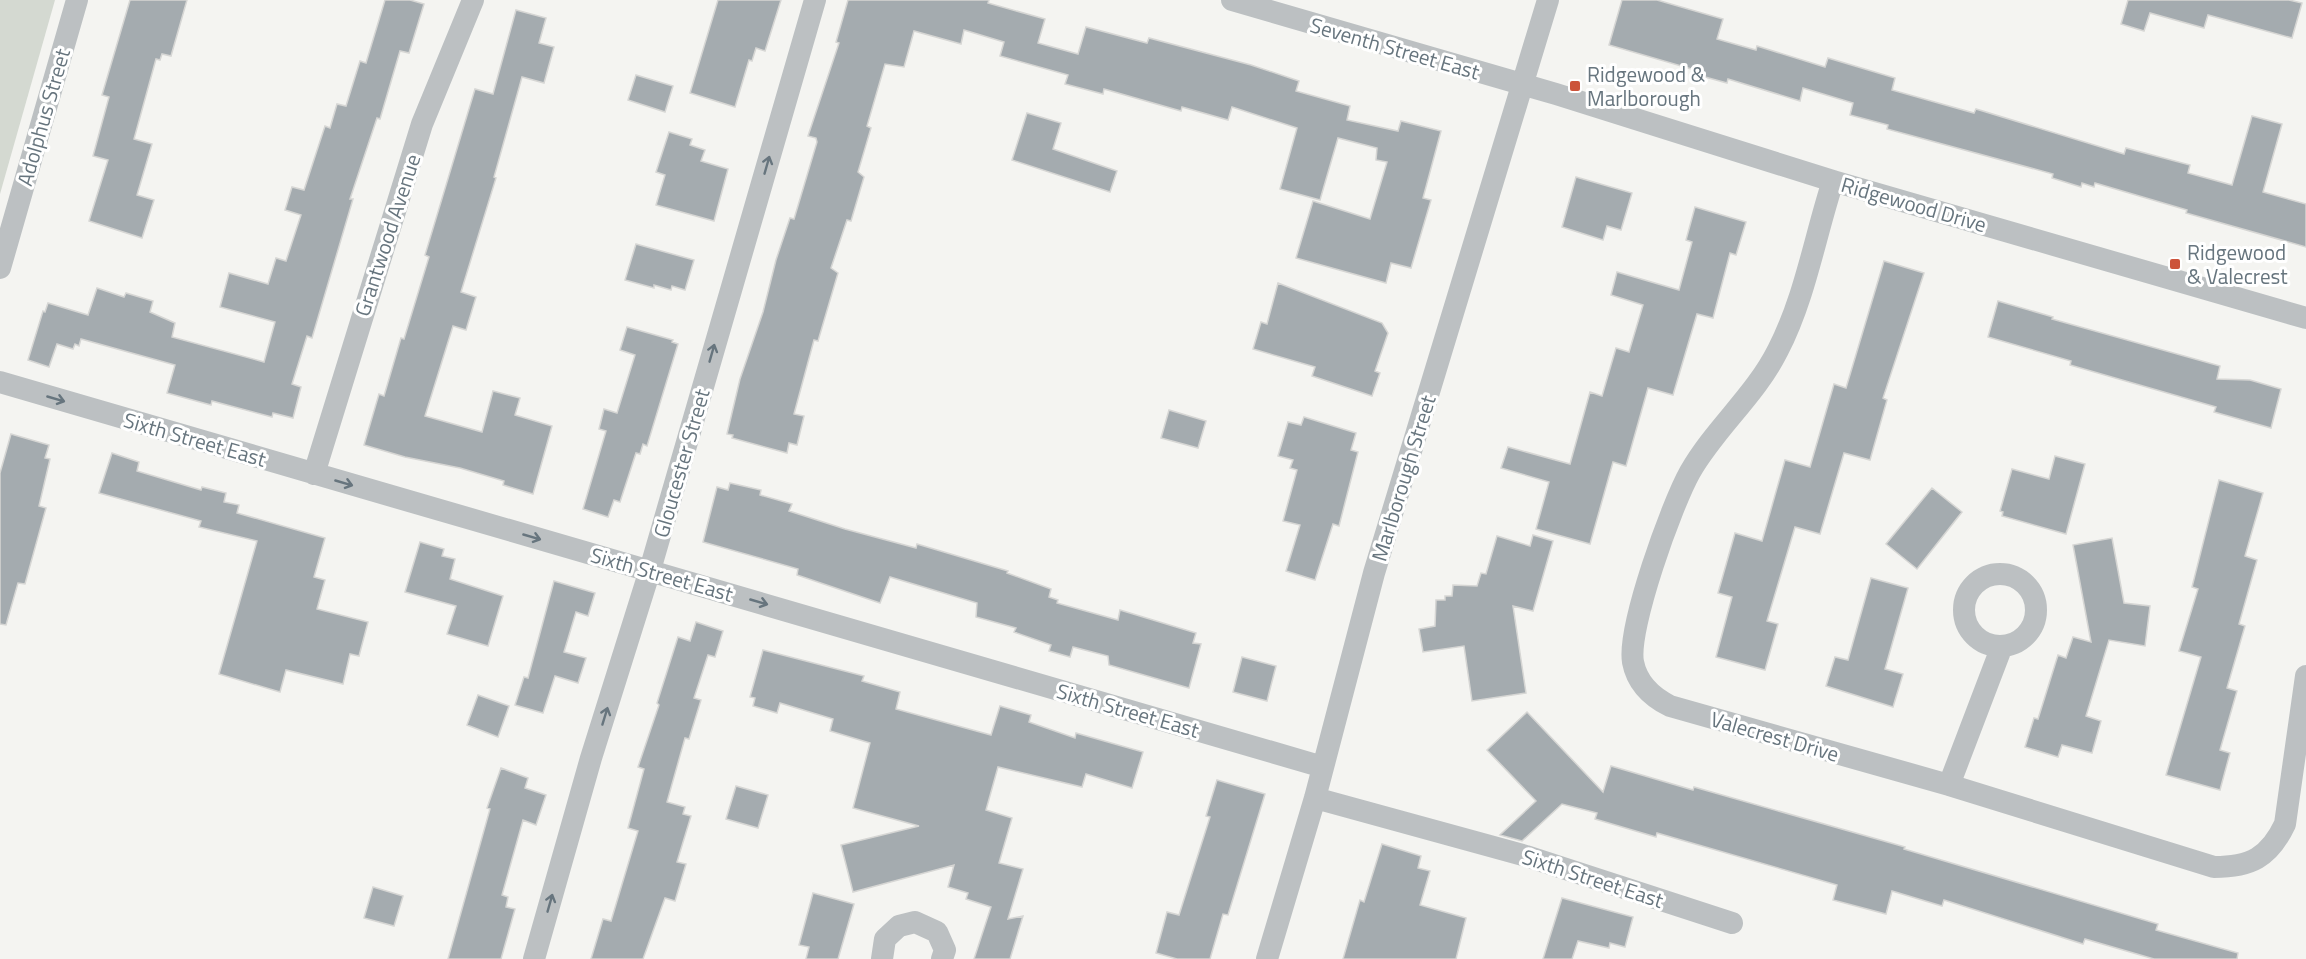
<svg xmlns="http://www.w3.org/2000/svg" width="2306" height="959" viewBox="0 0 2306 959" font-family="'Titillium Web',sans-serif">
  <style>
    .green { fill: #d4d9d1 }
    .building { fill: #a4abaf; stroke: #d6d6d4; stroke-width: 1.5 }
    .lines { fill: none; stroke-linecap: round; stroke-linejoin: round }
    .minor { stroke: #bcc0c2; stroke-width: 22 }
    .oneway { stroke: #67757e }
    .poi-dot { fill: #cc533a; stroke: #fff; stroke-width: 2 }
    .labels { text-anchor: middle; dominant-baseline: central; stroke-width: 6; stroke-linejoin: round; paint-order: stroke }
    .street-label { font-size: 21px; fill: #67757e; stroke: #fff }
    .poi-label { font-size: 21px; fill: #67757e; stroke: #fff; text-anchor: start }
  </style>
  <rect width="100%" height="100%" fill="#f4f4f1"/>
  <path class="green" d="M 0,0 L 55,0 L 0,194 Z"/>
  <path class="building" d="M 130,0 L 187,0 L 171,56 L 162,54 L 160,60 L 156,59 L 134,139 L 152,144 L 137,195 L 154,200 L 142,238 L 89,221 L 108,160 L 93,156 L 109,97 L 102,95 Z
    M 385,0 L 410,0 L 424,4 L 409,53 L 400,51 L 380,119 L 377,118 L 350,199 L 353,199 L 312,338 L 307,336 L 292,384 L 301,387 L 293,418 L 273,413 L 272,417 L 212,401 L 211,405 L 167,393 L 175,365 L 81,339 L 79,346 L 75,344 L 73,349 L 57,344 L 49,367 L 28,360 L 43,311 L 45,312 L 48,303 L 88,315 L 97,288 L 124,297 L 126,293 L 153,301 L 150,312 L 175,323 L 172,337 L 264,362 L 275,322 L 220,307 L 229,273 L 268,284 L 276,258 L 286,261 L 301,215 L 285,210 L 292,187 L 304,190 L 325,126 L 330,128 L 337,104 L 346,106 L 360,61 L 366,63 Z
    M 718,0 L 781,0 L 765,51 L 756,48 L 752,61 L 749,60 L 735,107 L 690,93 Z
    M 848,0 L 989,0 L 988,3 L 1045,19 L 1038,43 L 1078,54 L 1086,27 L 1147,43 L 1149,38 L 1251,65 L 1299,81 L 1296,91 L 1350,106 L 1347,120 L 1398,131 L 1401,121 L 1441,131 L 1423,198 L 1431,200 L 1411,268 L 1391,263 L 1386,283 L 1296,258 L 1313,201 L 1370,219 L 1387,162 L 1376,160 L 1377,148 L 1338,138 L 1320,200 L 1280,189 L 1297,128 L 1232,107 L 1228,120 L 1182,107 L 1181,111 L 1104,89 L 1103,94 L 1065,84 L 1068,75 L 1000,56 L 1004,42 L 964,30 L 961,44 L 914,31 L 904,67 L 885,64 L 867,126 L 871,128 L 858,172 L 864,177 L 851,221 L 847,220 L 831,268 L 838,273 L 818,341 L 814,340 L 794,414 L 804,416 L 797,445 L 789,443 L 787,453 L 732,438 L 733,435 L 727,434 L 740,379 L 763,312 L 776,260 L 790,218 L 794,219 L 817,142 L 816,138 L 808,136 L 839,43 L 836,42 Z
    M 1622,0 L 1657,0 L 1723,19 L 1717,39 L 1756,50 L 1757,46 L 1825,67 L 1828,58 L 1895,78 L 1892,90 L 1974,113 L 1976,109 L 2124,154 L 2126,148 L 2190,165 L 2188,173 L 2232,185 L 2252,116 L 2282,124 L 2263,192 L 2306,204 L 2306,247 L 2186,213 L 2187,210 L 2095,183 L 2094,187 L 2082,183 L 2081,187 L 2052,178 L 2053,174 L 1887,129 L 1888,125 L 1850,115 L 1853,103 L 1803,88 L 1800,101 L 1728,79 L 1727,83 L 1694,74 L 1695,70 L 1609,45 Z
    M 2128,0 L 2289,0 L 2302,3 L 2292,38 L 2208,15 L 2204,28 L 2150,13 L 2144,31 L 2121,24 Z
    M 516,10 L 546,18 L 539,43 L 554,47 L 544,83 L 522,77 L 494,177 L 496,178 L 461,292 L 476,297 L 466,330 L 453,326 L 425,416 L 482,432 L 493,391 L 520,398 L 515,415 L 552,426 L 533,494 L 503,485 L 504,481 L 460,468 L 405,457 L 364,445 L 379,394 L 384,396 L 401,338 L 404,339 L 429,257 L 425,255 L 475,89 L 493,94 Z
    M 636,75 L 673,86 L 665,112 L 628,100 Z
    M 1027,113 L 1061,123 L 1053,149 L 1117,171 L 1110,192 L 1012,160 Z
    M 669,132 L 692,139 L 690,145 L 705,150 L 701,161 L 728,169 L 714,221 L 656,205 L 665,175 L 656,172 Z
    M 1576,177 L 1632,193 L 1621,230 L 1607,226 L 1603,240 L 1562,227 Z
    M 1695,207 L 1746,222 L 1736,255 L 1730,253 L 1713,318 L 1697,314 L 1673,395 L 1648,388 L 1626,466 L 1613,462 L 1590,544 L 1536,529 L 1549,482 L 1501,468 L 1508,447 L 1570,464 L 1590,392 L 1602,396 L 1616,348 L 1629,352 L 1643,305 L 1611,295 L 1617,272 L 1679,290 L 1692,242 L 1686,240 Z
    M 636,244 L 694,260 L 685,290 L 672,286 L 671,290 L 654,285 L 654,288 L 625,280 Z
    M 1884,261 L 1924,273 L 1883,398 L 1887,400 L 1870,460 L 1844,453 L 1820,534 L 1795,527 L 1767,621 L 1778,624 L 1765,670 L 1716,657 L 1732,597 L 1718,593 L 1735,533 L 1762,541 L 1785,460 L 1810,467 L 1834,384 L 1846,388 Z
    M 1278,283 L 1382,323 L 1388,333 L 1375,371 L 1380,373 L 1372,396 L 1312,376 L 1315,367 L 1253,349 L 1261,322 L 1267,324 Z
    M 1998,301 L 2053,317 L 2052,319 L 2220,366 L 2217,379 L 2250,380 L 2281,389 L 2271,428 L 2214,412 L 2216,407 L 2070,365 L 2071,361 L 1988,337 Z
    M 627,327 L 673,340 L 672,342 L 678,344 L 647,446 L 643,444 L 640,454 L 636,453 L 620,502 L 614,500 L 608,517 L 583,509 L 606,431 L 599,429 L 604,409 L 617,413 L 635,355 L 620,350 Z
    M 1169,410 L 1206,421 L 1198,448 L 1161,438 Z
    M 1304,417 L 1356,433 L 1351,450 L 1358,452 L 1339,526 L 1333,524 L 1315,580 L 1286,571 L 1300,525 L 1283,521 L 1297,470 L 1290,468 L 1293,460 L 1278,456 L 1288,422 L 1301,425 Z
    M 11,434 L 49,445 L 45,458 L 50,459 L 39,506 L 46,508 L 25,584 L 18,583 L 6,625 L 0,624 L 0,473 Z
    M 112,453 L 139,462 L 137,471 L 201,490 L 202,487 L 226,493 L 224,502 L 239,505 L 237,513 L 325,538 L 314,577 L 325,580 L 317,609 L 368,622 L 359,656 L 350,654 L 343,684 L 286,670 L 280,692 L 219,674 L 257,541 L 199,527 L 201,521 L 99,493 Z
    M 2055,456 L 2085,464 L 2066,534 L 2002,516 L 2003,512 L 2000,511 L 2012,469 L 2049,479 Z
    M 2219,480 L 2263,493 L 2245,556 L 2257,560 L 2239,624 L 2245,626 L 2227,688 L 2237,691 L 2220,750 L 2230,753 L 2220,790 L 2166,775 L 2201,657 L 2179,651 L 2198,589 L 2192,587 Z
    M 730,483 L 761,490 L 760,495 L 792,504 L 789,511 L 845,529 L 916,548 L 917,544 L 1008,571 L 1007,573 L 1051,589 L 1049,597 L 1058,600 L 1057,603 L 1118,620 L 1120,610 L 1196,633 L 1193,643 L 1201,644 L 1189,688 L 1109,665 L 1108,656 L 1073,647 L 1070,657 L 1049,651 L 1051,645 L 1014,632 L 1016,628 L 976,617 L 977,603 L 890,577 L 880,603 L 797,575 L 798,569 L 703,542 L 717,487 L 728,490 Z
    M 1932,488 L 1962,512 L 1917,569 L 1886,544 Z
    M 1533,535 L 1553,541 L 1533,611 L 1513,606 L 1526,693 L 1472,701 L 1464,646 L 1423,652 L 1419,629 L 1435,626 L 1436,600 L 1445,600 L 1445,596 L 1452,596 L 1453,585 L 1477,586 L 1481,573 L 1486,574 L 1497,536 L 1530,546 Z
    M 2112,538 L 2124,603 L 2150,606 L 2145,646 L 2109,640 L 2086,716 L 2101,721 L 2092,753 L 2062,745 L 2058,757 L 2025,747 L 2034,718 L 2038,719 L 2058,655 L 2066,658 L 2073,637 L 2091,642 L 2073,545 Z
    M 420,542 L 444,549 L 442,556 L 455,559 L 450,579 L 503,596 L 488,646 L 447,634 L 456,606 L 405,592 Z
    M 1871,578 L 1908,588 L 1885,669 L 1903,674 L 1893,707 L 1826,686 L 1835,657 L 1848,660 Z
    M 554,581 L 595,593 L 588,616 L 576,612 L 564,652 L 586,658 L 578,683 L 555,676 L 543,713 L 515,705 L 524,677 L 528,678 Z
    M 696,622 L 723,631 L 715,657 L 708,655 L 694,698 L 701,700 L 689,739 L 685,738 L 667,802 L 685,807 L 683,814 L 691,816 L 677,862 L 686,864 L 675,901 L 665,898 L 643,959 L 591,959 L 603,919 L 611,921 L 638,831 L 628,828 L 644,769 L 638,767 L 659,705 L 657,703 L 678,637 L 690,641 Z
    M 763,650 L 864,676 L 862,681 L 900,692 L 896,709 L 991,735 L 1000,706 L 1031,715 L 1029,722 L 1075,738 L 1076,733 L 1143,752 L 1132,788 L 1086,774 L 1082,787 L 998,767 L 986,810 L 1012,818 L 999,863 L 1023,869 L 1008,919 L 1023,916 L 1010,959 L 974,959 L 991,907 L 966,899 L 968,893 L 948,887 L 954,865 L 853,892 L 841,845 L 919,826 L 853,808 L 870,743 L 830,731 L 833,719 L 780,703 L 777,713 L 753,706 L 755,698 L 750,697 Z
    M 1242,657 L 1276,666 L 1267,701 L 1233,692 Z
    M 478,695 L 509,706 L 498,737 L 467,725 Z
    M 1527,712 L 1603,792 L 1611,766 L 1693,790 L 1694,787 L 1905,847 L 1904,849 L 2158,924 L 2156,930 L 2238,953 L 2237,959 L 2154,959 L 2085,939 L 2083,944 L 1944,900 L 1942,906 L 1892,891 L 1886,914 L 1833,900 L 1837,885 L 1657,833 L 1656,837 L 1595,819 L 1597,813 L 1562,804 L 1522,841 L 1500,835 L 1536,801 L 1487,750 Z
    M 501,768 L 528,778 L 525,788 L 546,795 L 536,825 L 523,820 L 502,895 L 508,897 L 506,907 L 515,909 L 501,959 L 448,959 L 490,809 L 487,808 Z
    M 1217,780 L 1265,794 L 1228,915 L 1223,914 L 1210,959 L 1177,959 L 1156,953 L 1167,912 L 1179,915 L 1210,817 L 1206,816 Z
    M 736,786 L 768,795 L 758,828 L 726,819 Z
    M 1382,844 L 1421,856 L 1418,868 L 1430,871 L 1420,905 L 1466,918 L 1456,959 L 1343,959 L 1360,900 L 1364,902 Z
    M 373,887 L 403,896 L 394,926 L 364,918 Z
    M 813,893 L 854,904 L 838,959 L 806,959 L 809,947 L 799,945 Z
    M 1562,898 L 1633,917 L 1625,947 L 1610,943 L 1609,948 L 1578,941 L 1572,959 L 1543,959 Z"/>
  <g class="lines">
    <path class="minor" d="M 1232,0 L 1556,94 L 1833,181 L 2306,318
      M 1833,181 C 1815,236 1805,298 1778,350 C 1755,396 1715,428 1690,472 C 1672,504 1627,628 1633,662 C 1637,683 1652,697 1670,706 L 1949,785 L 2214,867 C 2250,867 2269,858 2285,824 L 2306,676
      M 0,268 L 77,0
      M 0,382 L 1323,767
      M 314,474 L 422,124 L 473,0
      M1964 610a36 36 0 1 1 72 0a36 36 0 1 1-72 0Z
      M 1949,785 L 2002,646
      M 1315,798 L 1526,856 L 1732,923
      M 534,959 L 591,758 L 650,570 L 815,0
      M 882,959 L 885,939 L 899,926 L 915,922 L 937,932 L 945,950 L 942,959
      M 1267,959 L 1315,798 L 1374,573 L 1548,0"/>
  </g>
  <defs><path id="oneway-shaft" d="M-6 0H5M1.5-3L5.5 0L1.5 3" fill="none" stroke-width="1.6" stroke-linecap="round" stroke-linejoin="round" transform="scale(1.5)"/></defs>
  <g class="oneway">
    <use href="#oneway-shaft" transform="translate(767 165) rotate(-74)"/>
    <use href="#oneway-shaft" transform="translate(712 353) rotate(-74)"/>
    <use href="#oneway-shaft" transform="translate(56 399) rotate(16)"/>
    <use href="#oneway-shaft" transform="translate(344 483) rotate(16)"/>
    <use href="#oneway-shaft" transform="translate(532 537) rotate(16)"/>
    <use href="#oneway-shaft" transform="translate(759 602) rotate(16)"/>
    <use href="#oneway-shaft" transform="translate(605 716) rotate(-73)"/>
    <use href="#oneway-shaft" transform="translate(550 903) rotate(-74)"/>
  </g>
  <g class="poi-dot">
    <rect x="1569" y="80" width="12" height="12" rx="3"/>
    <rect x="2169" y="258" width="12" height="12" rx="3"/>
  </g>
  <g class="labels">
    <g class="street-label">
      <text transform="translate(1395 48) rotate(16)">Seventh Street East</text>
      <text transform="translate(43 117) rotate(-74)">Adolphus Street</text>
      <text transform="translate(1914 204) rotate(16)">Ridgewood Drive</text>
      <text transform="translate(387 235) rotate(-72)">Grantwood Avenue</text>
      <text transform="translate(195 439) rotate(16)">Sixth Street East</text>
      <text transform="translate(681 463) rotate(-74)">Gloucester Street</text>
      <text transform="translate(1403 478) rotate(-73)">Marlborough Street</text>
      <text transform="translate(662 574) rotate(16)">Sixth Street East</text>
      <text transform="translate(1128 710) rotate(16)">Sixth Street East</text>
      <text transform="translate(1775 736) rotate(16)">Valecrest Drive</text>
      <text transform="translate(1593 878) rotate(18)">Sixth Street East</text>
    </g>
    <g class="poi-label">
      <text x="1587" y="74">Ridgewood &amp;<tspan x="1587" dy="24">Marlborough</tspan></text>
      <text x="2187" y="252">Ridgewood<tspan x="2187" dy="24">&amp; Valecrest</tspan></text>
    </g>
  </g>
</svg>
